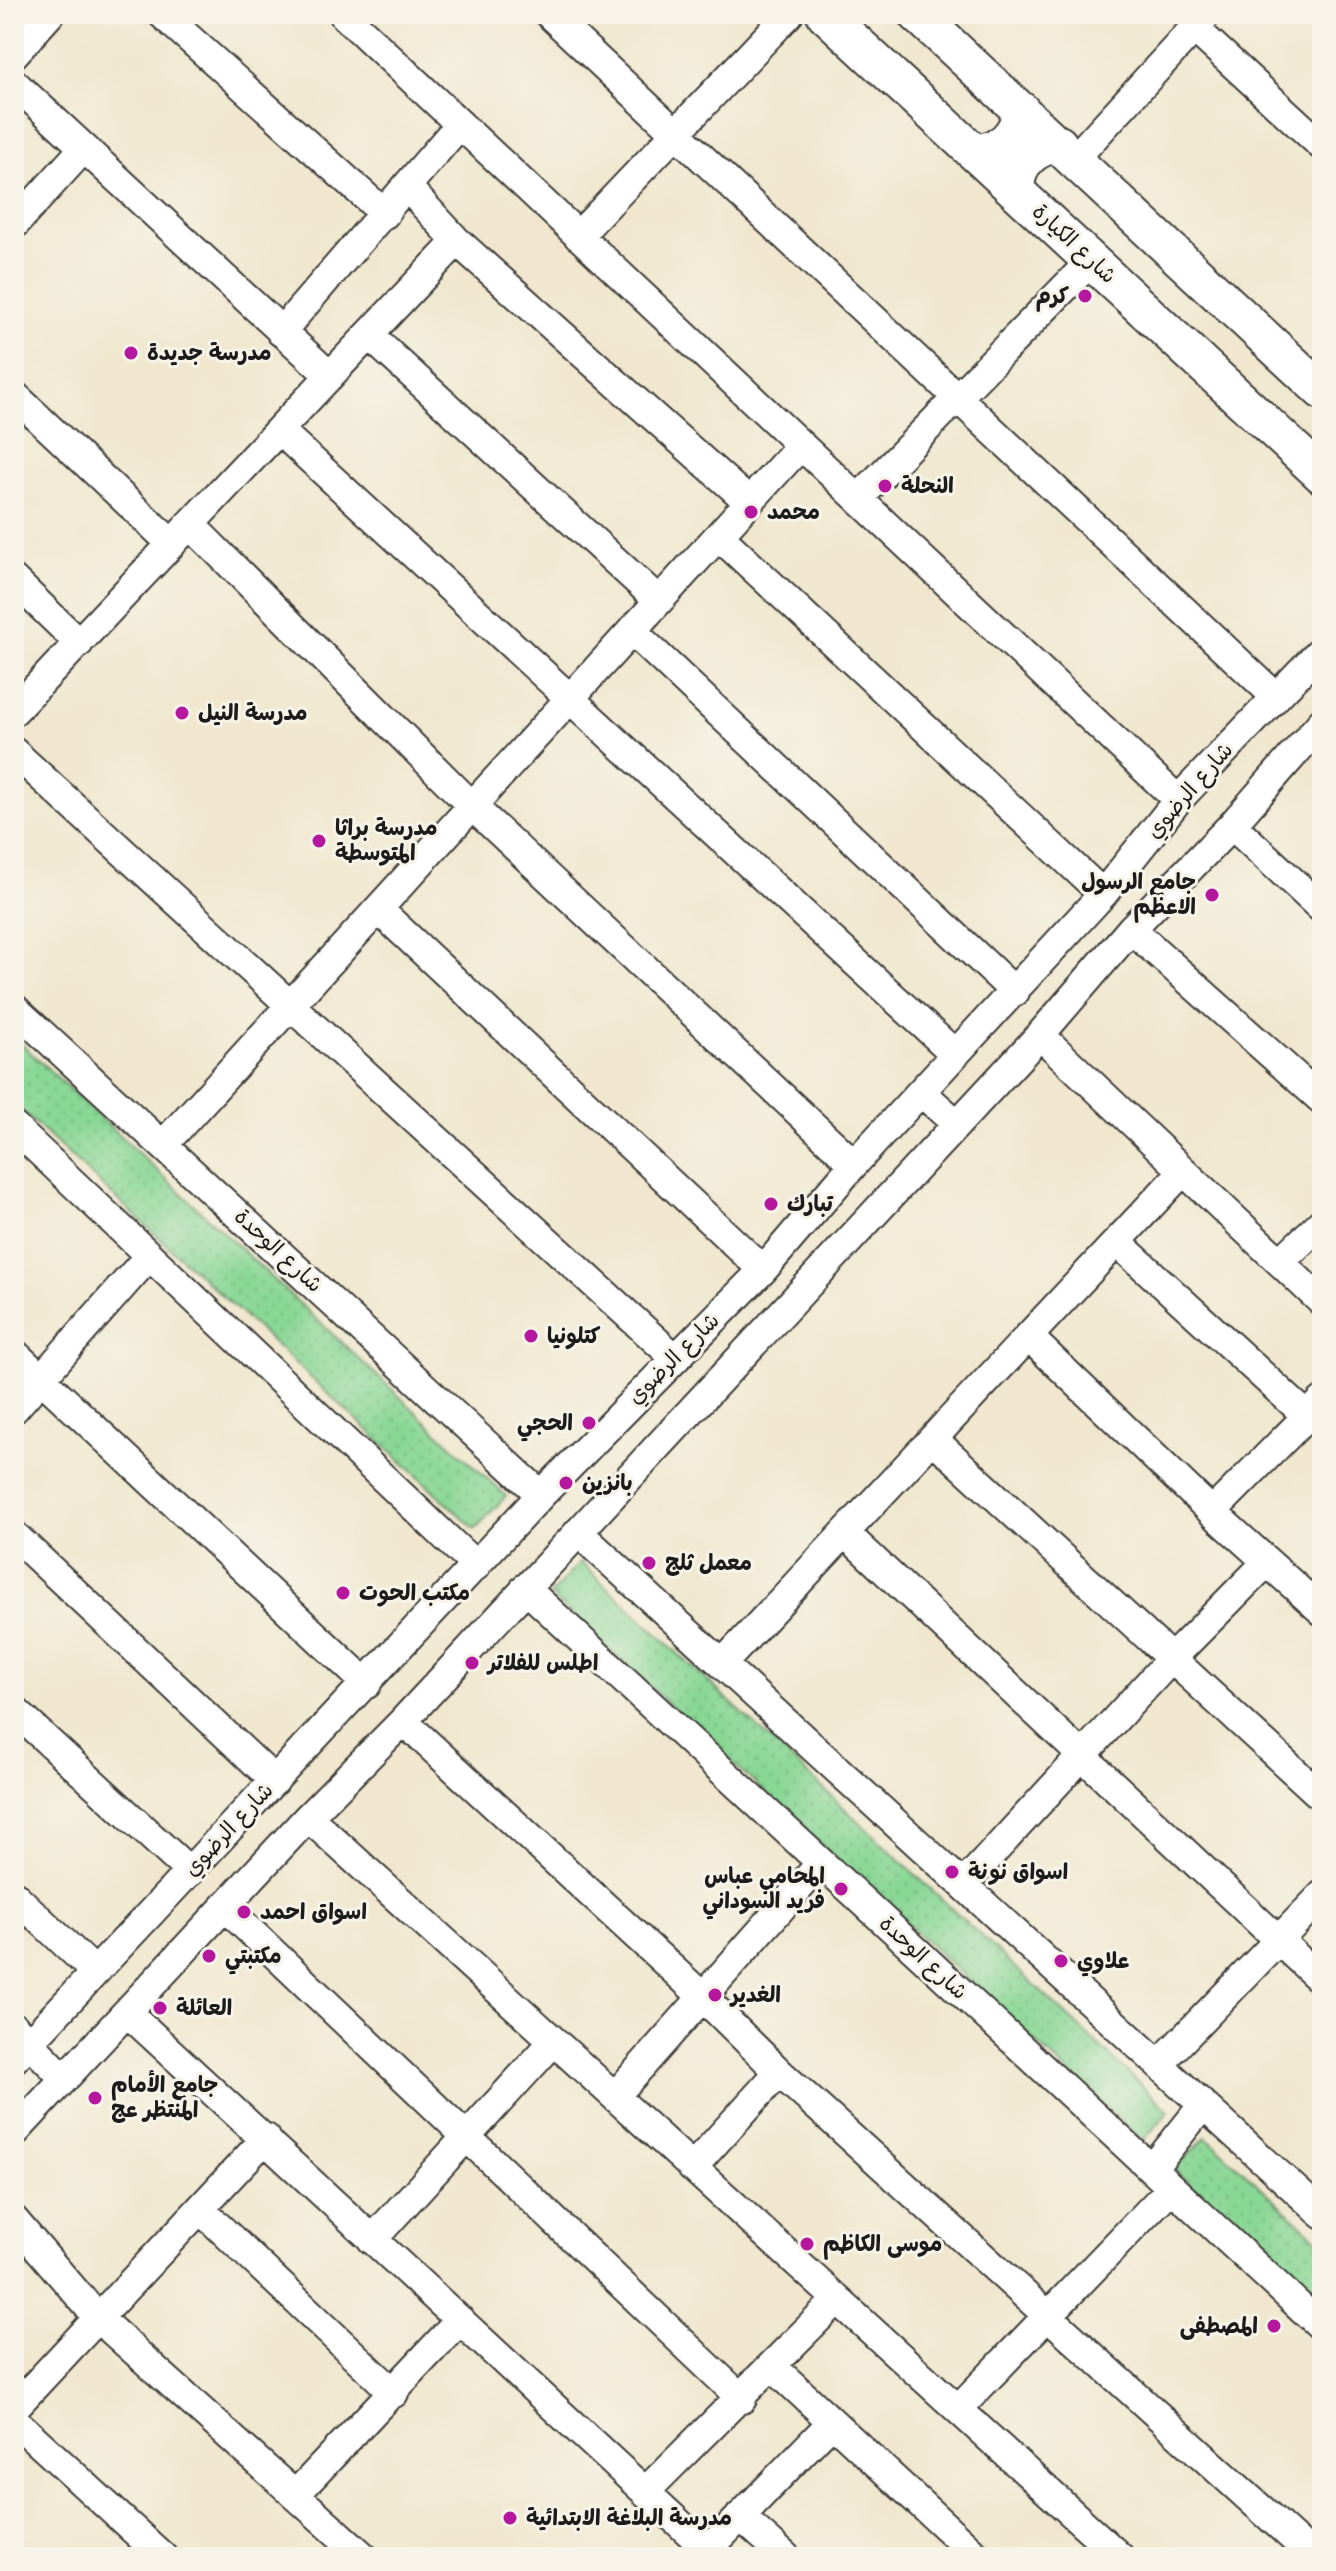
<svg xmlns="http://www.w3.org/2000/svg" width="1336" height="2571" viewBox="0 0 1336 2571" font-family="'Balsamiq Sans','Playpen Sans Arabic',sans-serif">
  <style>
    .green { fill: url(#green-dots); stroke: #527a58; stroke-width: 2 }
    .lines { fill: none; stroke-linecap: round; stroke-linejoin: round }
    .minor-casing { stroke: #3c3a37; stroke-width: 32 }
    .major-casing { stroke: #3c3a37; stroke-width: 40 }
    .minor { stroke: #fff; stroke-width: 28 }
    .major { stroke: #fff; stroke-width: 36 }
    .poi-dot { fill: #b5179e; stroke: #f7f3e8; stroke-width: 3 }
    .labels { text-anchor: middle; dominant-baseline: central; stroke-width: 6; stroke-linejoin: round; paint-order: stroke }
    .street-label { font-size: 22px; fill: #1c1c1c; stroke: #f7f3e8 }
    .poi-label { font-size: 22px; font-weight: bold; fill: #1c1c1c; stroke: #f7f3e8; text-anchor: start }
  </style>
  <defs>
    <pattern id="green-dots" width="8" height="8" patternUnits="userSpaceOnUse" patternTransform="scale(2)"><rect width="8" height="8" fill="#89d795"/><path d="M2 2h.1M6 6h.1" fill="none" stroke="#76b880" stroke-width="1.8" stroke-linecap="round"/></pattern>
  </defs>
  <rect width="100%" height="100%" fill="#f7f3e8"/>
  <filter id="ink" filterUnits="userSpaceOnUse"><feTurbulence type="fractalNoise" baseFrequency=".0125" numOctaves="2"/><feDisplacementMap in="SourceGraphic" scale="16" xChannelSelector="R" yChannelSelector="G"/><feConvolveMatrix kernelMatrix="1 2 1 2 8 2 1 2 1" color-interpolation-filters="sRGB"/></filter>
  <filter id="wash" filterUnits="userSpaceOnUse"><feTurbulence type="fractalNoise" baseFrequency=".006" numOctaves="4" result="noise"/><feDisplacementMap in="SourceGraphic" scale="32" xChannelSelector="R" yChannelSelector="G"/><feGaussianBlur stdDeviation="1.8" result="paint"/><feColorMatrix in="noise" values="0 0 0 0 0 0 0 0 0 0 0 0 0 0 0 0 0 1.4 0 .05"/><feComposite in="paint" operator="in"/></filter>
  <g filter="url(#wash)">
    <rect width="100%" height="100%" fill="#f0e7ce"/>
    <path class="green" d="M 14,1037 L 506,1496 L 475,1529 L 14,1104 Z
      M 580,1562 L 1169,2111 L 1143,2141 L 550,1595 Z
      M 1206,2137 L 1322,2243 L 1322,2310 L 1174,2170 Z"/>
  </g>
  <g filter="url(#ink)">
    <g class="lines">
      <g class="minor-casing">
        <path id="minor" d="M 162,14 L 385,214
          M 343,14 L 1178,800
          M 549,14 L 1276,697
          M 1194,28 L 1322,146
          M 14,54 L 50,14
          M 14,83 L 330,376
          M 1075,158 L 1207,14
          M 408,188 L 457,241 L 749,502
          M 14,225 L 84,148
          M 578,236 L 789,14
          M 281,332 L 460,124
          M 369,335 L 659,601
          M 14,395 L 172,544
          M 279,430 L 955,1054
          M 858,499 L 1091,261
          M 190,524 L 472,806 L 854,1164
          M 719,536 L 1103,894
          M 14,580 L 79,643
          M 632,631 L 1015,992
          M 14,711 L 457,241
          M 14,752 L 675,1358
          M 1232,825 L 1322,909
          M 378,909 L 763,1270
          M 1131,929 L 1322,1100
          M 14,1008 L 541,1495
          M 1040,1035 L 1322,1302
          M 921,1092 L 957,1124
          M 14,1127 L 476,1566
          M 163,1145 L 801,445
          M 1117,1242 L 1307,1416
          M 1280,1262 L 1322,1222
          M 1029,1337 L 1212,1512 L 1322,1611
          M 14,1353 L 367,1684
          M 14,1409 L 149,1256
          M 933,1439 L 1322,1797
          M 1212,1512 L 1322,1401
          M 578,1532 L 1322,2214
          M 845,1533 L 1322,1981
          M 14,1535 L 275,1781
          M 525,1588 L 1322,2327
          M 722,1664 L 1183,1171
          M 14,1710 L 190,1872
          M 403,1721 L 703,1997 L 779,2072 L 1314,2557
          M 308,1817 L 1120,2557
          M 963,1885 L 1171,1659 L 1267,1562
          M 14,1895 L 95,1972
          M 224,1906 L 742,2399
          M 127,2012 L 708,2550
          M 14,2027 L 64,2078
          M 14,2059 L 541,1495 L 763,1270 L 854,1164 L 1103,894 L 1178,800 L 1322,649
          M 1159,2064 L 1322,1895
          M 615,2096 L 821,1863
          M 14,2133 L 308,1817 L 403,1721 L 1040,1035 L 1131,929 L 1232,825 L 1322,722
          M 692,2168 L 779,2072
          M 1152,2169 L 1203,2105
          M 200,2209 L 394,2393
          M 14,2220 L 98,2318 L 364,2557
          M 372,2240 L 554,2041
          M 773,2367 L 978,2557
          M 14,2408 L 266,2138
          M 958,2409 L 1171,2188
          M 14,2420 L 163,2557
          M 645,2492 L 836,2301
          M 295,2495 L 460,2320
          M 740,2516 L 786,2557
          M 701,2557 L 832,2422"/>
      </g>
      <g class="major-casing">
        <path id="major" d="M 825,14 L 1322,475
          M 917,14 L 1322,391
          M 975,152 C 1001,151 1017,136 1021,110
          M 1016,191 C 1016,164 1033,147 1059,144"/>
      </g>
      <use href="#minor" class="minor"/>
      <use href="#major" class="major"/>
    </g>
  </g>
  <g class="poi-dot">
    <circle cx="1085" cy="296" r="8"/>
    <circle cx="131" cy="353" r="8"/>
    <circle cx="885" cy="486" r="8"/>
    <circle cx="751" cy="512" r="8"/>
    <circle cx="182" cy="713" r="8"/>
    <circle cx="319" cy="841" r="8"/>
    <circle cx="1212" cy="895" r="8"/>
    <circle cx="771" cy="1204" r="8"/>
    <circle cx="531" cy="1336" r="8"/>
    <circle cx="589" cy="1423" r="8"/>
    <circle cx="566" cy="1483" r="8"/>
    <circle cx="649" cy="1563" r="8"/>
    <circle cx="343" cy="1593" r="8"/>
    <circle cx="472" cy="1663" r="8"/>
    <circle cx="952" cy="1872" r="8"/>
    <circle cx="841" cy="1889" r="8"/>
    <circle cx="244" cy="1912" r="8"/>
    <circle cx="209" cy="1956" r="8"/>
    <circle cx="1061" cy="1961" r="8"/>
    <circle cx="715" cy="1995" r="8"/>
    <circle cx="160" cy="2008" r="8"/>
    <circle cx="95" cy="2098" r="8"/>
    <circle cx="807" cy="2244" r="8"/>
    <circle cx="1274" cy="2326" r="8"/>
    <circle cx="510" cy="2518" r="8"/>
  </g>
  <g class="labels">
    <g class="street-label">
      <text transform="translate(1074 244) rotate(43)">شارع الكيارة</text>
      <text transform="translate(1190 791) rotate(-49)">شارع الرضوي</text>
      <text transform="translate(278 1251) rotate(43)">شارع الوحدة</text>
      <text transform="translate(674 1359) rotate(-45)">شارع الرضوي</text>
      <text transform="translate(229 1830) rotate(-47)">شارع الرضوي</text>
      <text transform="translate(923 1958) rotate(43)">شارع الوحدة</text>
    </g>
    <g class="poi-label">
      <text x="1069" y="296" text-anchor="end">كرم</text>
      <text x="147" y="353">مدرسة جديدة</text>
      <text x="901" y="486">النحلة</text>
      <text x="767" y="512">محمد</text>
      <text x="198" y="713">مدرسة النيل</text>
      <text x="335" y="828">مدرسة براثا<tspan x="335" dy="25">المتوسطة</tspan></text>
      <text x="1196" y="882" text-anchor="end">جامع الرسول<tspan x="1196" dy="25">الاعظم</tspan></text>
      <text x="787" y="1204">تبارك</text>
      <text x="547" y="1336">كتلونيا</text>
      <text x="573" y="1423" text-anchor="end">الحجي</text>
      <text x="582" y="1483">بانزين</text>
      <text x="665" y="1563">معمل ثلج</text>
      <text x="359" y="1593">مكتب الحوت</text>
      <text x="488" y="1663">اطلس للفلاتر</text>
      <text x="968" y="1872">اسواق نونة</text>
      <text x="825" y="1876" text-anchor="end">المحامي عباس<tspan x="825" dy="25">فريد السوداني</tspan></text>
      <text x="260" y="1912">اسواق احمد</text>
      <text x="225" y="1956">مكتبتي</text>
      <text x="1077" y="1961">علاوي</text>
      <text x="731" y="1995">الغدير</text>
      <text x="176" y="2008">العائلة</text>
      <text x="111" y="2085">جامع الأمام<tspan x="111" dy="25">المنتظر عج</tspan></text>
      <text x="823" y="2244">موسى الكاظم</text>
      <text x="1258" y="2326" text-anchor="end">المصطفى</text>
      <text x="526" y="2518">مدرسة البلاغة الابتدائية</text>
    </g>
  </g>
  <rect width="1336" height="2571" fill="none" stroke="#f7f3e8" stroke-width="48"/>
</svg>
